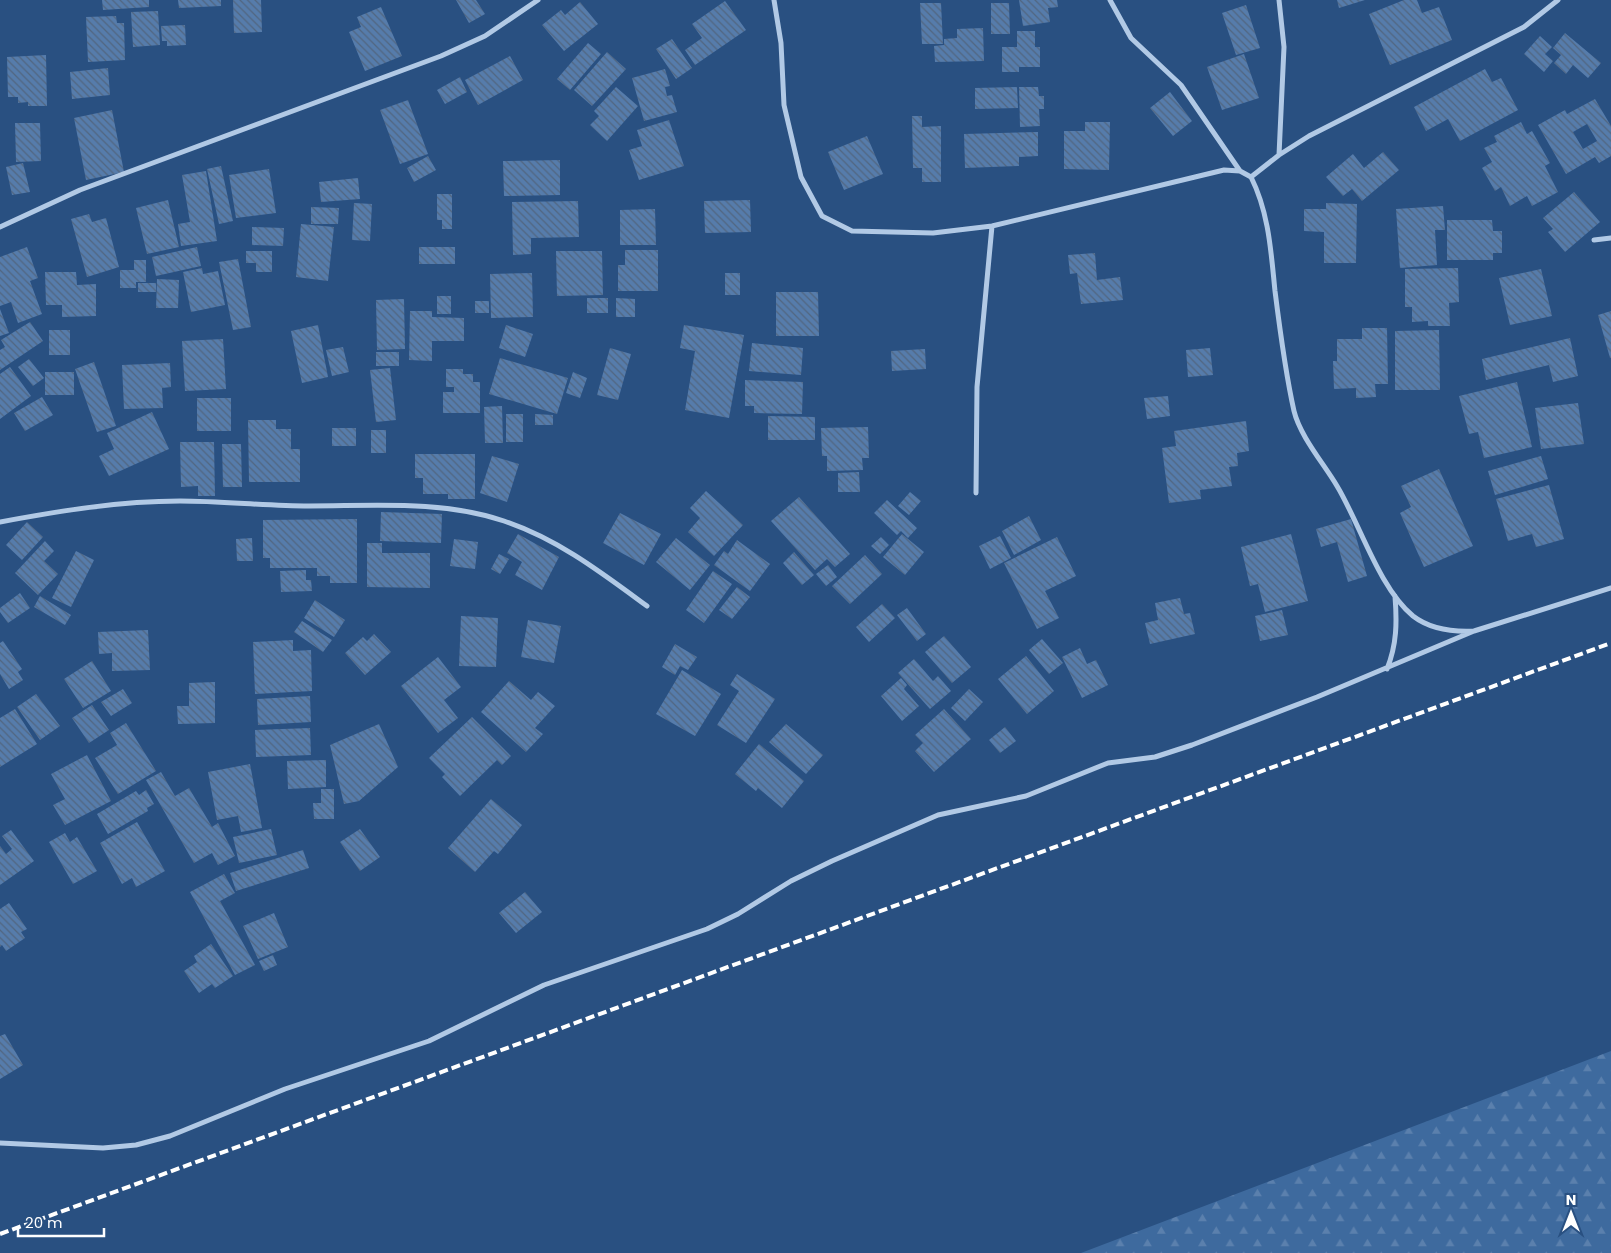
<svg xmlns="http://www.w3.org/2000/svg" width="1611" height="1253" viewBox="0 0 1611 1253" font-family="Poppins,sans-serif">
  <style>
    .forest { fill: url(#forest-firs) }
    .building { fill: url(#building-back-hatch); fill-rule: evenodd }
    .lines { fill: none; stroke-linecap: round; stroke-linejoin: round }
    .minor { stroke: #b1c9e5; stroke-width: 5 }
    .rail { stroke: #fff; stroke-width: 4; stroke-dasharray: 9 4; stroke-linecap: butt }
  </style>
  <defs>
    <pattern id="forest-firs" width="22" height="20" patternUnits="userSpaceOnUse" patternTransform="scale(1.25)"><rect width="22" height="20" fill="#3e6a9e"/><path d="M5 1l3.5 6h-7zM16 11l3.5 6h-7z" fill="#5b80ad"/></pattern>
    <pattern id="building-back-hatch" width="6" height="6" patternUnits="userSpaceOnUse" patternTransform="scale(1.25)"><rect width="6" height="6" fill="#567cab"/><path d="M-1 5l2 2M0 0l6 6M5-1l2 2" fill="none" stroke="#526680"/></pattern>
  </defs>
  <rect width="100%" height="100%" fill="#295081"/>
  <path class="forest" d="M 1611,1051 L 1611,1253 L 1081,1253 Z"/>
  <path class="building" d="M 102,0 L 149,0 L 149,7 L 103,10 Z
    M 178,0 L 221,0 L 221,6 L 179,8 Z
    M 233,0 L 261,0 L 262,32 L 234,33 Z
    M 456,0 L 476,0 L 485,14 L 469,23 Z
    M 1019,0 L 1057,0 L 1058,7 L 1048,8 L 1050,22 L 1023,26 Z
    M 1337,0 L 1365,0 L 1339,8 Z
    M 1404,0 L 1417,0 L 1422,13 L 1439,7 L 1452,40 L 1390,65 L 1369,14 Z
    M 725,1 L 746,30 L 695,65 L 685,50 L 702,38 L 692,24 Z
    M 580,2 L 598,24 L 564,51 L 542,25 L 561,10 L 565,15 Z
    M 920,3 L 941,3 L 943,44 L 922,44 Z
    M 991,3 L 1009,3 L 1010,34 L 991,34 Z
    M 1246,5 L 1260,48 L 1236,55 L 1222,13 Z
    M 381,7 L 402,56 L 365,71 L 349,32 L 361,27 L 357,17 Z
    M 158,11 L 160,45 L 133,47 L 131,12 Z
    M 116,16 L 117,23 L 124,23 L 125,60 L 88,62 L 86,17 Z
    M 185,25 L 186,45 L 167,46 L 167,41 L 162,41 L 161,26 Z
    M 983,28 L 984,61 L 935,62 L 934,46 L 944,45 L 944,39 L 957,38 L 957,29 Z
    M 1017,31 L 1035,31 L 1035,47 L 1040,47 L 1040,67 L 1019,67 L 1019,72 L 1002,72 L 1002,47 L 1017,47 Z
    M 1565,33 L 1601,63 L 1588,78 L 1573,65 L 1566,74 L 1554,63 L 1561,55 L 1553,48 Z
    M 1540,36 L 1552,47 L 1545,54 L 1553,61 L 1544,72 L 1524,54 Z
    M 672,39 L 692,68 L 676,79 L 656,49 Z
    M 588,43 L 601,54 L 570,90 L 557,79 Z
    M 607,52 L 626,69 L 592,106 L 574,90 Z
    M 1244,54 L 1259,98 L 1222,110 L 1207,67 Z
    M 46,55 L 47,106 L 28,106 L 28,102 L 18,103 L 18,97 L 8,97 L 7,57 Z
    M 510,56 L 523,80 L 478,105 L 465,80 Z
    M 108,68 L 110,95 L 72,99 L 70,72 Z
    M 665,69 L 670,86 L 665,87 L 667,96 L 672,95 L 677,112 L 644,121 L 632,78 Z
    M 1485,69 L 1492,82 L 1501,78 L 1518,110 L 1460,141 L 1448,119 L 1426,131 L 1414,107 Z
    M 460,77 L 467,92 L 445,104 L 437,90 Z
    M 616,87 L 638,106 L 607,141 L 590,125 L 599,116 L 594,111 Z
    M 1017,87 L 1018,108 L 975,109 L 975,88 Z
    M 1019,87 L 1038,87 L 1039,96 L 1044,96 L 1044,109 L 1039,109 L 1040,126 L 1020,127 Z
    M 1170,92 L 1192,121 L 1173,136 L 1150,108 Z
    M 1595,99 L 1611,126 L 1611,156 L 1599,163 L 1595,157 L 1566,174 L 1538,125 L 1565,110 L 1567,114 ZM 1587,124 L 1597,141 L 1583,149 L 1573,132 Z
    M 408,100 L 428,154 L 400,164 L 380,110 Z
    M 112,110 L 124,172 L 86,180 L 74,118 Z
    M 912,116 L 922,116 L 922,127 L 941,126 L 941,182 L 922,182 L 922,168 L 913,168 Z
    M 669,120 L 684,166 L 639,180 L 629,150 L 642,146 L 637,130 Z
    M 1085,122 L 1110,122 L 1109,170 L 1064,169 L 1064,131 L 1085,131 Z
    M 1521,122 L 1527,134 L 1532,131 L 1550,163 L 1545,166 L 1558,192 L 1532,206 L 1527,196 L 1510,206 L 1501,187 L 1495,191 L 1482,168 L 1492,162 L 1484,148 L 1497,142 L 1494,136 Z
    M 15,123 L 40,123 L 41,161 L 16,162 Z
    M 1038,132 L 1038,156 L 1019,157 L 1019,166 L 965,168 L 964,134 Z
    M 867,136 L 883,174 L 844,190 L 828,152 Z
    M 1383,152 L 1399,170 L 1362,201 L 1352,189 L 1343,196 L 1326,177 L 1353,154 L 1364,168 Z
    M 428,156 L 436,170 L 414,182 L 407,168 Z
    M 560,160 L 560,195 L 504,196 L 503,161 Z
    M 23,163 L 30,192 L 12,195 L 6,167 Z
    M 221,166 L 233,221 L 219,224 L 207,169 Z
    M 269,169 L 276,213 L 236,218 L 229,175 Z
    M 206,171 L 217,241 L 181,246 L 178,224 L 190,222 L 182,175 Z
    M 358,178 L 360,199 L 321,202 L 319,182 Z
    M 1574,192 L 1600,222 L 1565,252 L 1548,232 L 1553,229 L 1543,218 Z
    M 437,194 L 452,194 L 452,229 L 442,229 L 442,220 L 437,220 Z
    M 168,200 L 179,247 L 147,254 L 136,208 Z
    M 750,200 L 751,232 L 705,233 L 704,201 Z
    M 578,201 L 579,237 L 531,238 L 531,254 L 513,255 L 512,202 Z
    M 354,203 L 372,204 L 370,241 L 352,240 Z
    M 1326,203 L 1357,204 L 1356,263 L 1324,263 L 1324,232 L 1304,231 L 1304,209 L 1326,209 Z
    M 1443,206 L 1445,230 L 1435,230 L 1437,265 L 1400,268 L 1396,209 Z
    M 311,207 L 339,208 L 338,224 L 311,224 Z
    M 655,209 L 656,245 L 620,245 L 620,210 Z
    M 89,214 L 92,222 L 106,218 L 119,267 L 87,277 L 71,219 Z
    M 1447,220 L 1492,220 L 1493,231 L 1502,231 L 1502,253 L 1493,253 L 1493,260 L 1447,260 Z
    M 301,224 L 334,227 L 328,281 L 296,277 Z
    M 252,227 L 284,228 L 283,246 L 252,245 Z
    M 27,247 L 38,278 L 30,281 L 42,314 L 18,323 L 11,302 L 0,306 L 0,257 Z
    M 197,247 L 201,266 L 156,276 L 152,257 Z
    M 419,247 L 455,247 L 455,264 L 419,264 Z
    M 625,250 L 658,250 L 658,291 L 618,291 L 618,265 L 625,265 Z
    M 246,251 L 272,251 L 272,272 L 256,272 L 256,263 L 246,263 Z
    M 556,251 L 602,251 L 603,295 L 557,296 Z
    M 1095,253 L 1097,280 L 1120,277 L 1123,300 L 1081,304 L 1077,273 L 1070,274 L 1068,255 Z
    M 238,259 L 251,327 L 233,330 L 219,262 Z
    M 134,260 L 146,260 L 146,282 L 136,282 L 136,288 L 120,288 L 120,270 L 134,270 Z
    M 202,268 L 203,274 L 218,271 L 225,305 L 191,312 L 183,272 Z
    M 1458,268 L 1459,302 L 1449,303 L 1450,326 L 1428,326 L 1428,321 L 1412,322 L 1412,307 L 1405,307 L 1405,269 Z
    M 1541,269 L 1552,316 L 1510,325 L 1499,278 Z
    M 45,272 L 76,272 L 77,285 L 96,284 L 96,316 L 62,317 L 62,305 L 46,305 Z
    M 532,273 L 533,317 L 491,318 L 490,274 Z
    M 725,273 L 740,273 L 740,295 L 725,295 Z
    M 157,279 L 179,280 L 178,308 L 156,308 Z
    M 138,283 L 156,283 L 156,292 L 138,292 Z
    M 776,292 L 818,292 L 819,336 L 776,336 Z
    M 437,296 L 451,296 L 451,314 L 437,314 Z
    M 587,298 L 608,298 L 608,313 L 587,313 Z
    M 616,298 L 635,299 L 635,317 L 616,317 Z
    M 404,299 L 405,349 L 377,350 L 376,300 Z
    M 475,301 L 489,301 L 489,313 L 475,313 Z
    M 0,309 L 9,333 L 0,336 Z
    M 410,311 L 432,311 L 432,317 L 464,318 L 464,341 L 432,341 L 432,361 L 409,360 Z
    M 1611,311 L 1611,358 L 1610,358 L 1598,315 Z
    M 30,322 L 43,341 L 0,370 L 0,350 L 5,347 L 1,340 Z
    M 318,325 L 328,377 L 302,383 L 291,331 Z
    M 506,325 L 533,334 L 525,357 L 499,348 Z
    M 684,325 L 744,335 L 729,418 L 685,410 L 695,351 L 680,348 Z
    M 1362,328 L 1387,328 L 1388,384 L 1375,384 L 1376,397 L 1356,398 L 1356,388 L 1334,389 L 1333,361 L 1337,361 L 1337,339 L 1362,339 Z
    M 49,330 L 70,330 L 70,355 L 49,355 Z
    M 1439,330 L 1440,390 L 1395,390 L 1395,331 Z
    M 1570,338 L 1578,376 L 1553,382 L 1549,365 L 1486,380 L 1482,359 Z
    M 223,339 L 226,389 L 185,391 L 182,341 Z
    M 752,343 L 803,348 L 801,375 L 749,371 Z
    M 343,347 L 349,372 L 332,376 L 326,350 Z
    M 610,348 L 631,354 L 618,400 L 597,395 Z
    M 1210,348 L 1213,375 L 1188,377 L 1186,350 Z
    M 925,349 L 926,369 L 892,371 L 891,351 Z
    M 376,352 L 399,352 L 399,366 L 376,366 Z
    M 500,358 L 568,378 L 557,414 L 489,394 Z
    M 29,359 L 44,378 L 33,386 L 18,367 Z
    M 94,362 L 116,426 L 97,432 L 75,369 Z
    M 170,363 L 171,387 L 162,388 L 163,408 L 124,409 L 122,365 Z
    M 10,367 L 31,396 L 0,419 L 0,374 Z
    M 390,368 L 396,420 L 376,422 L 370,370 Z
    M 446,369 L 463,369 L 463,374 L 473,374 L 473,382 L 480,382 L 480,413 L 443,413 L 443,392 L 454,392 L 454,387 L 446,387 Z
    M 45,372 L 74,372 L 74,395 L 45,395 Z
    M 573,372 L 587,378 L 580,398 L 566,393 Z
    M 745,380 L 803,382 L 802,414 L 754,413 L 754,406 L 745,406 Z
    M 1517,382 L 1532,447 L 1484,458 L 1478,432 L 1469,434 L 1459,396 Z
    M 1168,396 L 1170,416 L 1147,419 L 1144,398 Z
    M 42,397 L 53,415 L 25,431 L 14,413 Z
    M 197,398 L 231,398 L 231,431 L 197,431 Z
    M 1578,403 L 1584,444 L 1541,449 L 1535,408 Z
    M 502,406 L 503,443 L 485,443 L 484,407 Z
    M 152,412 L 169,449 L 109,476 L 99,456 L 114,449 L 107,433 Z
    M 506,414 L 523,414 L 523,442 L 506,442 Z
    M 535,414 L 553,415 L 553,425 L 535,425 Z
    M 768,416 L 815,417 L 815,440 L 768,440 Z
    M 248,420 L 276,420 L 276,429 L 291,429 L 291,449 L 300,449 L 300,482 L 249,482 Z
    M 1246,421 L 1249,451 L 1237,453 L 1238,466 L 1229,467 L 1232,486 L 1200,490 L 1201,499 L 1169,503 L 1162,448 L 1176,446 L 1174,431 Z
    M 868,427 L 869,458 L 862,458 L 863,470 L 827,471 L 827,456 L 822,456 L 821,428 Z
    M 332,428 L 356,428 L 356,446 L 332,446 Z
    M 371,430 L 386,430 L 386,453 L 371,453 Z
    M 180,442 L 214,442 L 215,496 L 198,496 L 198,486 L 181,487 Z
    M 222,444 L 241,444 L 242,487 L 223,487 Z
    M 415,454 L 475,454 L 475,499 L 448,499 L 448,494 L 423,494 L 423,478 L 415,478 Z
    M 492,456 L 519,464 L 507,502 L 480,493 Z
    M 1541,456 L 1548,479 L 1495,495 L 1488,471 Z
    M 1439,469 L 1473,546 L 1424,567 L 1400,513 L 1411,507 L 1401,486 Z
    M 859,472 L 860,492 L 838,492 L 838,473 Z
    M 1549,485 L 1564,539 L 1536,547 L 1532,534 L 1508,541 L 1496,499 Z
    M 706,491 L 743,525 L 714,556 L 688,532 L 700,518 L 690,508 Z
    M 910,492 L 921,501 L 909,515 L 898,506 Z
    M 799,497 L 850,554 L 835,567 L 827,559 L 815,570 L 771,521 Z
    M 887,500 L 917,528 L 908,538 L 901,531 L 897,535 L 874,513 Z
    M 381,512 L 442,514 L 441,543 L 380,541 Z
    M 620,513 L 661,534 L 644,565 L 603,543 Z
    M 1029,516 L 1041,540 L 1014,555 L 1002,531 Z
    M 357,519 L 357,583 L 330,583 L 330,576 L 317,576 L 317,568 L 270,568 L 270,558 L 263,558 L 263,520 Z
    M 1351,519 L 1367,576 L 1348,582 L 1337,542 L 1321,547 L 1316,529 Z
    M 27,522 L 43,537 L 22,560 L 6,545 Z
    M 518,534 L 559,557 L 542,590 L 515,575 L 522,562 L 507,553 Z
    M 902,534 L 924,552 L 905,575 L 883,557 Z
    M 1291,534 L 1308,601 L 1265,612 L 1258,584 L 1250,586 L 1241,547 Z
    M 1000,536 L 1011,558 L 990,569 L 979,546 Z
    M 881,537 L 889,545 L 880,554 L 871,546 Z
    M 1057,537 L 1076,576 L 1045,591 L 1059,618 L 1037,629 L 1004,563 Z
    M 252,538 L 253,561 L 237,561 L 236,539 Z
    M 676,538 L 710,565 L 690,590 L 656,562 Z
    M 454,539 L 478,542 L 475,569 L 450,566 Z
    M 737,540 L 770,564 L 750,591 L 714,565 L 724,551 L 728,554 Z
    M 45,541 L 54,551 L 44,561 L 58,574 L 38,595 L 15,573 Z
    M 367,543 L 382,543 L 382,553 L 430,553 L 430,588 L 367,587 Z
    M 76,551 L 94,560 L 71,607 L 52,598 Z
    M 794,552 L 814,575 L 802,585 L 783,563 Z
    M 499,554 L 509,559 L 500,574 L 491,569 Z
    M 865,555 L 882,574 L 850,604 L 832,586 Z
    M 828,565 L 837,577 L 826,586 L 816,574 Z
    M 306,570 L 306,580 L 311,580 L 312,591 L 281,592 L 280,571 Z
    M 713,571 L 732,584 L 704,623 L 686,610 Z
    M 737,587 L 750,597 L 732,619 L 719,610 Z
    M 20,593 L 30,608 L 8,623 L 0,612 L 0,608 Z
    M 40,596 L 71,615 L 65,625 L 34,607 Z
    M 1180,598 L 1184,614 L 1190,613 L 1195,634 L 1150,644 L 1145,623 L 1158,620 L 1155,603 Z
    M 315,600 L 345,620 L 334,637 L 304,618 Z
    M 882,604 L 895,618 L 869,642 L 856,627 Z
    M 907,608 L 926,634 L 917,641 L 897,615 Z
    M 1282,610 L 1288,635 L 1260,641 L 1255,616 Z
    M 461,616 L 498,618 L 496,667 L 459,666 Z
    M 528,620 L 561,626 L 554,663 L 521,657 Z
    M 302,621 L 332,640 L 323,652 L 294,632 Z
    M 148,630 L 150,670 L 112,671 L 112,653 L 99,654 L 98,632 Z
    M 374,634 L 391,652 L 365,675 L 345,653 L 363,637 L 367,641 Z
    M 944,636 L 971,667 L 952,683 L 925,652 Z
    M 1042,639 L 1063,663 L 1049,674 L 1029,650 Z
    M 293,640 L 293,651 L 311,650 L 312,691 L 255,694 L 253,642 Z
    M 3,641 L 22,669 L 18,672 L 23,680 L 9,689 L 0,674 L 0,643 Z
    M 675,644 L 697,657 L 688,670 L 680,666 L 675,675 L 662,667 Z
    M 1080,648 L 1087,664 L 1096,660 L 1108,685 L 1082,698 L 1062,657 Z
    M 1026,656 L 1054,691 L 1027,714 L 998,679 Z
    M 438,657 L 461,687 L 444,700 L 458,718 L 438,733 L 401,686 Z
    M 914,659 L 933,681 L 938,676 L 951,691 L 930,709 L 898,673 Z
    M 92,661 L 111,691 L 83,708 L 64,679 Z
    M 682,670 L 721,694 L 695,736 L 656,714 Z
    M 737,674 L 775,699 L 746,743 L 717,725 L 739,691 L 730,685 Z
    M 901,678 L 907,685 L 904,689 L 919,706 L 902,721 L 881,696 Z
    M 509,681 L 531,700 L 538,692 L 555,706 L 535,728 L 543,734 L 526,752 L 481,712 Z
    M 215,682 L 215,723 L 178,724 L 177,706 L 189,706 L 189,683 Z
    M 123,689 L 132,703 L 111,716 L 101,702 Z
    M 969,689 L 983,702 L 965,721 L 951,708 Z
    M 36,694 L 60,726 L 40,740 L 17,707 Z
    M 310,696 L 311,722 L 258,725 L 257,699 Z
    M 92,705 L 109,730 L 89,743 L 72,718 Z
    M 15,709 L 37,744 L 0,767 L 0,718 Z
    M 944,709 L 971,739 L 934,772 L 915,751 L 923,743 L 915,735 Z
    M 472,717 L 511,756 L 502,765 L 497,760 L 460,796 L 442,777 L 445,774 L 429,758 Z
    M 126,723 L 156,771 L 118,794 L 95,758 L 117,745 L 110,733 Z
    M 379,724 L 398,767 L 359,801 L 344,804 L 330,745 Z
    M 786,724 L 823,755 L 806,774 L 769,742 Z
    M 1005,727 L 1016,741 L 1000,753 L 989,740 Z
    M 310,728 L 311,755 L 256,757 L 255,730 Z
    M 759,744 L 804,781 L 782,808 L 758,788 L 756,791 L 735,774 Z
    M 87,755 L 111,801 L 65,825 L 53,805 L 65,799 L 51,774 Z
    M 326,760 L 326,787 L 288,789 L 287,761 Z
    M 250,764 L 262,828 L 241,832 L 238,816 L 217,820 L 208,772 Z
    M 161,772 L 175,796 L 189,788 L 212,827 L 218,823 L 235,856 L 218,865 L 212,853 L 194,863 L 146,780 Z
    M 321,789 L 334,789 L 334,819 L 314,819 L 313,803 L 321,803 Z
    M 146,790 L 154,804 L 147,808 L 148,811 L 108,834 L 97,814 L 136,791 L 139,795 Z
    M 491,799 L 522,825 L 498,854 L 494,851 L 475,872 L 448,848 Z
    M 137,822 L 165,871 L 136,887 L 132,878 L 122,884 L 100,843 Z
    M 271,829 L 277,855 L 239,863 L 233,837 Z
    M 360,829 L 380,857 L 360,871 L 340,842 Z
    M 11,830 L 34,861 L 0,885 L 0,846 L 6,854 L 12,849 L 2,836 Z
    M 65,833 L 70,842 L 77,837 L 97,871 L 73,884 L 49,842 Z
    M 303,850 L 309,868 L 236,891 L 230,873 Z
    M 224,874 L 235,893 L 220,901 L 255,965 L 235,975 L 190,892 Z
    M 525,892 L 542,912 L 516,933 L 499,913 Z
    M 9,903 L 27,929 L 21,932 L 25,938 L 6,951 L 2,945 L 0,947 L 0,909 Z
    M 274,913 L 288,947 L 258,959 L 243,926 Z
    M 211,944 L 233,976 L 215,988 L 212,984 L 199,993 L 184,971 L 197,962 L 194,956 Z
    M 273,955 L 277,965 L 264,971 L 259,961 Z
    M 5,1034 L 23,1065 L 0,1079 L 0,1036 Z"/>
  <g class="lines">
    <path class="minor" d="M 774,0 L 781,43 L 784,105 L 801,177 L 822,216 L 852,231 L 933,233 L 992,226 L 1224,170 L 1240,171 L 1251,177 C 1269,213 1271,252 1275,291 C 1280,331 1285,371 1294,411 C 1300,436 1324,464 1337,486 C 1360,524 1379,588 1413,616 C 1431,630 1453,632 1474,631 L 1611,588
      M 1110,0 L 1131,38 L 1181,85 L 1240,171
      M 1279,155 L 1284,47 L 1279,0
      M 1251,177 L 1279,155 L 1309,136 L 1524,27 L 1558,0
      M 0,227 L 80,190 L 441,56 L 485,36 L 538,0
      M 1594,240 L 1611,238
      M 976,493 L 977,387 L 992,226
      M 0,522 C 60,511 119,501 180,501 C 223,501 266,506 309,506 C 374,506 442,500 504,521 C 558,539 602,573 647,606
      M 1387,669 C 1397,644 1397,622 1395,596
      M 0,1143 L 103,1148 L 136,1145 L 170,1136 L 285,1089 L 429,1041 L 544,985 L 707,929 L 738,914 L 791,881 L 832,861 L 938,815 L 1026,796 L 1108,763 L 1155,757 L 1192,745 L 1317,697 L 1474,631"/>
    <path class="rail" d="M 0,1234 L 1611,643"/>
  </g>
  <g transform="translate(1571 1213)" stroke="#295081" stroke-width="4" paint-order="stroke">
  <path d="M0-4L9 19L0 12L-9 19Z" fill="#ffffff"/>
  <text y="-8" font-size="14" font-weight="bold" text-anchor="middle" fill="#ffffff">N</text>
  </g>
  <path d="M18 1228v8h86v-8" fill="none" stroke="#ffffff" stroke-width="2.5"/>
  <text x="25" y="1228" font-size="15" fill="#ffffff" stroke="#295081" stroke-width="4" paint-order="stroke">20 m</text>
</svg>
